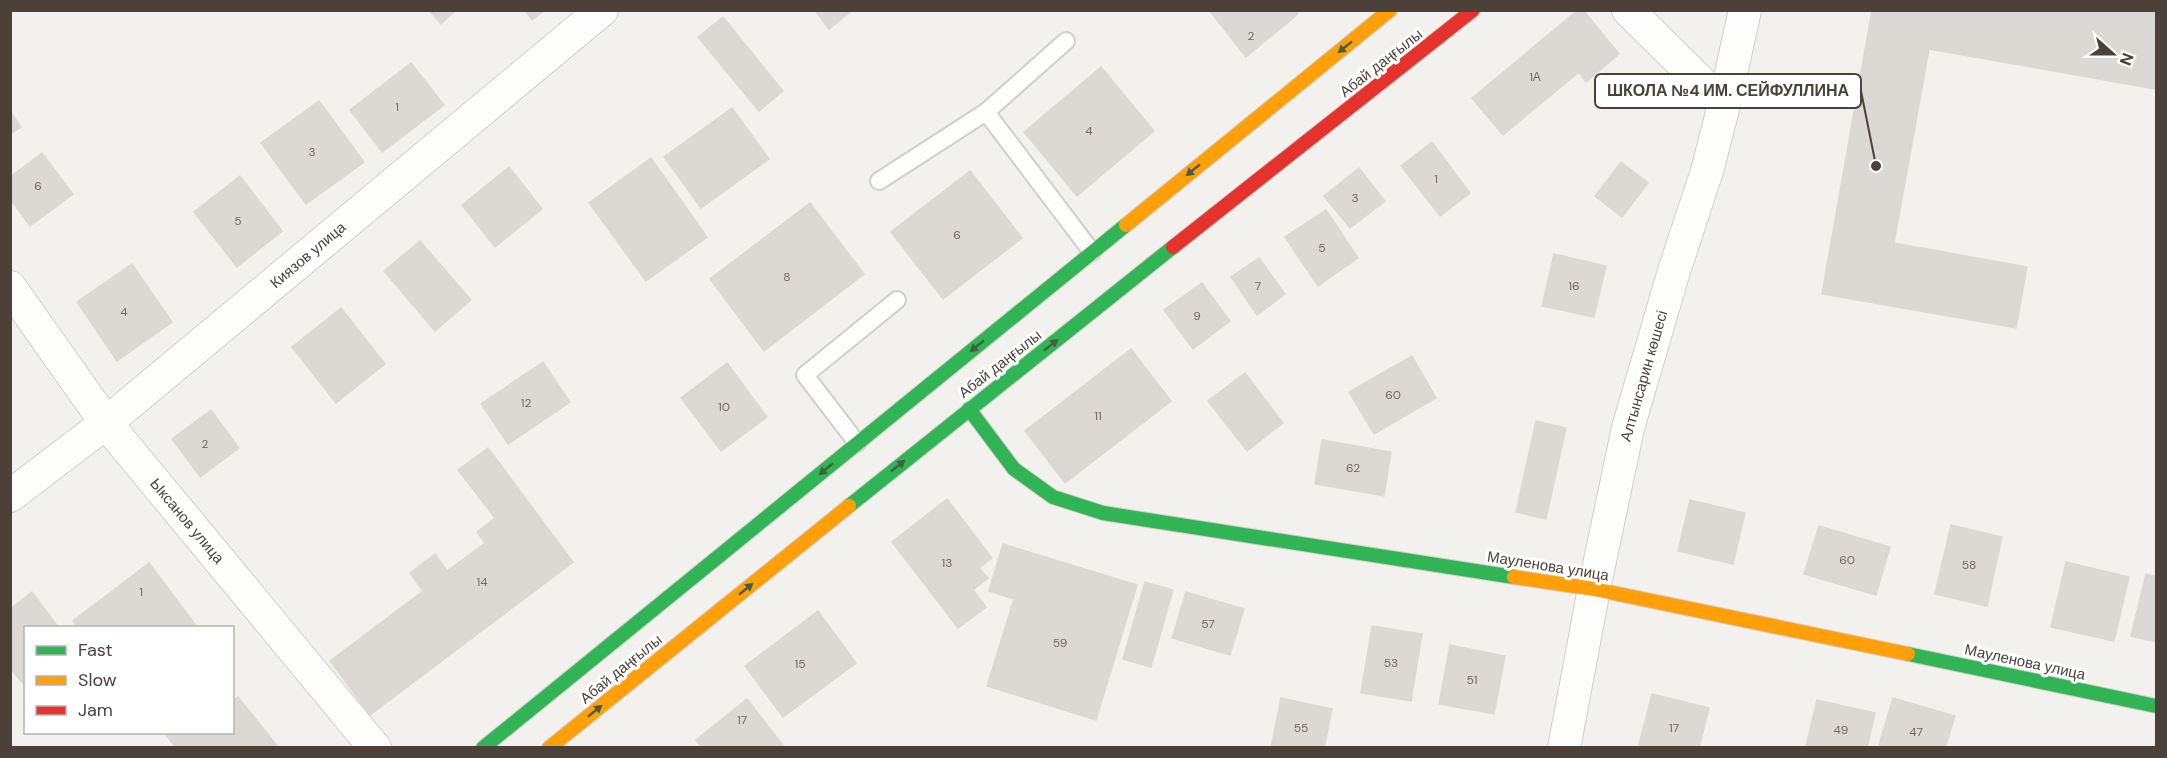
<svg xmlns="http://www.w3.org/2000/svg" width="2167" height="758" viewBox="0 0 2167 758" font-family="'DM Sans',sans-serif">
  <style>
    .building { fill: #dcd8d4; stroke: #dcd8d4; stroke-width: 1.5 }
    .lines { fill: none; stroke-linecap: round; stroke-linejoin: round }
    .lane-casing { stroke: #d1cecb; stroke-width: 20 }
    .street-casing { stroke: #d1cecb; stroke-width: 34 }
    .fast-casing { stroke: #d4cec6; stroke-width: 16 }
    .slow-casing { stroke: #d4cec6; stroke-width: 16 }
    .jam-casing { stroke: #d4cec6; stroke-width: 16 }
    .lane { stroke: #fdfdfc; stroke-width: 16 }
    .street { stroke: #fdfdfc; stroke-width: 32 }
    .fast { stroke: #30b455; stroke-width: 14 }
    .slow { stroke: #ff9f0a; stroke-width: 14 }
    .jam { stroke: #e5322d; stroke-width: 14 }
    .oneway { fill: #445e3f }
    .labels { text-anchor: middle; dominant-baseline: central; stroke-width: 6; stroke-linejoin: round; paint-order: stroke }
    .number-label { font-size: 12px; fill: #716861 }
    .street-label { font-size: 15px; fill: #4b4138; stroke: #fff }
    .leader { fill: none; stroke: #4b4138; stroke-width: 2 }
    .callout-dot { fill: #4b4138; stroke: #fff; stroke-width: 2 }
    .callout { fill: #fff; stroke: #4b4138; stroke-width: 2 }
    .callout-label { font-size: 16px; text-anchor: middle; font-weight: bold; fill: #4b4138 }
  </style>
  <rect width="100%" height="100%" fill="#f3f1ee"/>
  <path class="building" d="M 429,10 L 456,10 L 441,24 Z
    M 525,10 L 545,10 L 532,20 Z
    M 815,10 L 853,10 L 829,29 Z
    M 1209,10 L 1295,10 L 1298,14 L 1246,57 Z
    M 1578,10 L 1583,10 L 1619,54 L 1586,82 L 1579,72 L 1503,135 L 1472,98 Z
    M 1872,10 L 2156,10 L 2156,89 L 1929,49 L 1894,243 L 2027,267 L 2016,328 L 1822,294 Z
    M 723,17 L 783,91 L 759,111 L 698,37 Z
    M 411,63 L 444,105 L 382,152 L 350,110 Z
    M 1101,67 L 1154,131 L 1077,196 L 1024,132 Z
    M 319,101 L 364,162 L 306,204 L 261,143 Z
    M 732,108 L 769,159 L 701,208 L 664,157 Z
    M 10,111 L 21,127 L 10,134 Z
    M 1432,142 L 1470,193 L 1440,216 L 1401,166 Z
    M 42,153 L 73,194 L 30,226 L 10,199 L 10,177 Z
    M 651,158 L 707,237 L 646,281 L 589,203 Z
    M 1621,162 L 1648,183 L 1622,217 L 1595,196 Z
    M 509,167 L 542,209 L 495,247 L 462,205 Z
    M 1359,168 L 1385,201 L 1350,228 L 1324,196 Z
    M 970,171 L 1022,238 L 943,299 L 891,232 Z
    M 240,176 L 282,231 L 237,267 L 194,212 Z
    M 810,203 L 864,274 L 764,351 L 710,279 Z
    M 1326,210 L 1358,258 L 1318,286 L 1285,237 Z
    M 420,241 L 471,300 L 435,331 L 384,271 Z
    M 1554,254 L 1606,266 L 1594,317 L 1542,306 Z
    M 1259,258 L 1285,294 L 1257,315 L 1231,277 Z
    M 132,264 L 172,322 L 117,361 L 77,302 Z
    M 1202,283 L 1230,321 L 1193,349 L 1164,310 Z
    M 341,308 L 385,364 L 336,403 L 292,347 Z
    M 1131,349 L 1171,401 L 1065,483 L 1025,431 Z
    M 1412,356 L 1436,398 L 1374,434 L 1349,392 Z
    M 543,362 L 570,402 L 508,444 L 481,404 Z
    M 727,363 L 767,417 L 721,451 L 681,398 Z
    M 1245,373 L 1283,423 L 1247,451 L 1208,401 Z
    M 211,410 L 239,448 L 200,477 L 172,439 Z
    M 1536,421 L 1566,428 L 1546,519 L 1516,512 Z
    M 1322,440 L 1391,452 L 1384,496 L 1315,484 Z
    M 488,448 L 573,562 L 370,715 L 330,661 L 423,591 L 410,573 L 435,554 L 447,571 L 485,543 L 477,532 L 495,518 L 458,470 Z
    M 947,499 L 992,558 L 979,568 L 988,578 L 973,590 L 986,607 L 958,628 L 892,542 Z
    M 1690,500 L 1745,513 L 1733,564 L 1678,551 Z
    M 1951,525 L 2002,537 L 1987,606 L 1935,594 Z
    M 1819,526 L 1890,547 L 1876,595 L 1804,574 Z
    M 1003,544 L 1137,585 L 1096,720 L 987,686 L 1014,599 L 989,591 Z
    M 2066,562 L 2129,577 L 2114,641 L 2051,627 Z
    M 149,563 L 197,627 L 78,628 L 73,621 Z
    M 2146,574 L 2156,577 L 2156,642 L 2131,636 Z
    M 1145,582 L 1173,590 L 1151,667 L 1123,659 Z
    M 32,592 L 59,628 L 26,628 L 26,687 L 10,668 L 10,609 Z
    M 1186,592 L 1244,609 L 1230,655 L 1172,638 Z
    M 818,611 L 856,663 L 783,717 L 745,666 Z
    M 1372,626 L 1422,634 L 1411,701 L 1361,693 Z
    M 1450,645 L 1505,656 L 1494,714 L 1439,704 Z
    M 1652,694 L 1709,708 L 1699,748 L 1638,748 Z
    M 238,697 L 279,748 L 176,748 L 164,732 L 232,732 L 232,701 Z
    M 1281,698 L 1332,709 L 1324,748 L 1271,748 Z
    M 1893,698 L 1955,716 L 1945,748 L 1878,748 Z
    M 747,699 L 785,748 L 702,748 L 696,740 Z
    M 1817,700 L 1875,713 L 1867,748 L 1806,746 Z"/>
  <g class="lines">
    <g class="lane-casing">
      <path id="lane" d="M 986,112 L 1092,252
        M 879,181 L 986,112 L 1066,41
        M 857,443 L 805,375 L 897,300"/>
    </g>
    <g class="street-casing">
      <path id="street" d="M 1628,10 L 1724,105
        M 10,287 L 106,423 L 375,748
        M 10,496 L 106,423 L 602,10
        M 1564,748 L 1594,589 L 1628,428 L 1674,271 L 1707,171 L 1724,105 L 1745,10"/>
    </g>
    <g class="fast-casing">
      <path id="fast" d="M 969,409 L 1014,469 L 1053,497 L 1103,513 L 1514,577
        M 849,506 L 1173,247
        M 1908,654 L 2156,706
        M 483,748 L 1126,225"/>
    </g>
    <g class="slow-casing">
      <path id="slow" d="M 1126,225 L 1390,10
        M 1514,577 L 1594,589 L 1908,654
        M 549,748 L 849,506"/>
    </g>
    <g class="jam-casing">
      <path id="jam" d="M 1173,247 L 1473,10"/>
    </g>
    <use href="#lane" class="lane"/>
    <use href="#street" class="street"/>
    <use href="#fast" class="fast"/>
    <use href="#slow" class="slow"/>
    <use href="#jam" class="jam"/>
  </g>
  <defs><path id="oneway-solid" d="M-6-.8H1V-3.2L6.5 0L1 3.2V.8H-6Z" transform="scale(1.5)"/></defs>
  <g class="oneway">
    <use href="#oneway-solid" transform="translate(1345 47) rotate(141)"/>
    <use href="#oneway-solid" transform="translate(1193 170) rotate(141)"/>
    <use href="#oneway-solid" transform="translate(1051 345) rotate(-38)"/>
    <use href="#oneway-solid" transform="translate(977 346) rotate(141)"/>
    <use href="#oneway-solid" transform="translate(898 466) rotate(-39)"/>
    <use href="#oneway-solid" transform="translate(826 469) rotate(141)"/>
    <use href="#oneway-solid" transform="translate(746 589) rotate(-39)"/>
    <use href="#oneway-solid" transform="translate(595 711) rotate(-39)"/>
  </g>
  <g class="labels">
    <g class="number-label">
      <text x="1251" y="36">2</text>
      <text x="1535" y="77">1А</text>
      <text x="397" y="107">1</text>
      <text x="1089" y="131">4</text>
      <text x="312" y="152">3</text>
      <text x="1436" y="179">1</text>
      <text x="38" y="186">6</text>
      <text x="1355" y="198">3</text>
      <text x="238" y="221">5</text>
      <text x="957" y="235">6</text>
      <text x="1322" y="248">5</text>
      <text x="787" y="277">8</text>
      <text x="1258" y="286">7</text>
      <text x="1574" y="286">16</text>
      <text x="124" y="312">4</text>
      <text x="1197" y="316">9</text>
      <text x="1393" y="395">60</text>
      <text x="526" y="403">12</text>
      <text x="724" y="407">10</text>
      <text x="1098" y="416">11</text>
      <text x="205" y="444">2</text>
      <text x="1353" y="468">62</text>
      <text x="1847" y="560">60</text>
      <text x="947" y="563">13</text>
      <text x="1969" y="565">58</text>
      <text x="482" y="582">14</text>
      <text x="141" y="592">1</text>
      <text x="1208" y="624">57</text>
      <text x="1060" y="643">59</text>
      <text x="1391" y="663">53</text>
      <text x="800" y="664">15</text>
      <text x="1472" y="680">51</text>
      <text x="742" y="720">17</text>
      <text x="1301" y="728">55</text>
      <text x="1674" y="728">17</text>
      <text x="1841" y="730">49</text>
      <text x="1916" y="732">47</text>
    </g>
    <g class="street-label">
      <text transform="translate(1381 63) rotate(-38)">Абай даңғылы</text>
      <text transform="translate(308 255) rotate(-40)">Киязов улица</text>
      <text transform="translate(1000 364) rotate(-38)">Абай даңғылы</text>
      <text transform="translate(1644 376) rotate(-74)">Алтынсарин көшесі</text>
      <text transform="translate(187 521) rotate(50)">Ыксанов улица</text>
      <text transform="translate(1548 566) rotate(9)">Мауленова улица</text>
      <text transform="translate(2025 662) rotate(12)">Мауленова улица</text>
      <text transform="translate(621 669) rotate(-39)">Абай даңғылы</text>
    </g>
  </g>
  <path class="leader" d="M1876 166L1861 91"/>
  <circle class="callout-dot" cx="1876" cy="166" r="6"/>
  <rect class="callout" x="1595" y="74" width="266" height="34" rx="6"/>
  <g class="callout-label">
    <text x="1728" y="96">ШКОЛА №4 ИМ. СЕЙФУЛЛИНА</text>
  </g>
  <rect width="2167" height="758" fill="none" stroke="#4b4138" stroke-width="24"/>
  <rect x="24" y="626" width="210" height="108" fill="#ffffff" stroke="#b7b3af" stroke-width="1.5"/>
  <rect x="36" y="646" width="30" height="9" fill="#30b455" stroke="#b7b3af" stroke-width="1.5"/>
  <text x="78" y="656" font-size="18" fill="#4b4138">Fast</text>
  <rect x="36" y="676" width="30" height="9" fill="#ff9f0a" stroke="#b7b3af" stroke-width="1.5"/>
  <text x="78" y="686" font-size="18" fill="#4b4138">Slow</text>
  <rect x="36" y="706" width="30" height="9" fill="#e5322d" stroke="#b7b3af" stroke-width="1.5"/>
  <text x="78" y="716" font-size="18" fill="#4b4138">Jam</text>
  <g transform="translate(2113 54) rotate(111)" stroke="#ffffff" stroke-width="4.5" paint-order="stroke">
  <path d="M0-4.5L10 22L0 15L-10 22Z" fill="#4b4138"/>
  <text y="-9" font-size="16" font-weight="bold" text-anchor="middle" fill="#4b4138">N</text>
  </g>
</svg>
